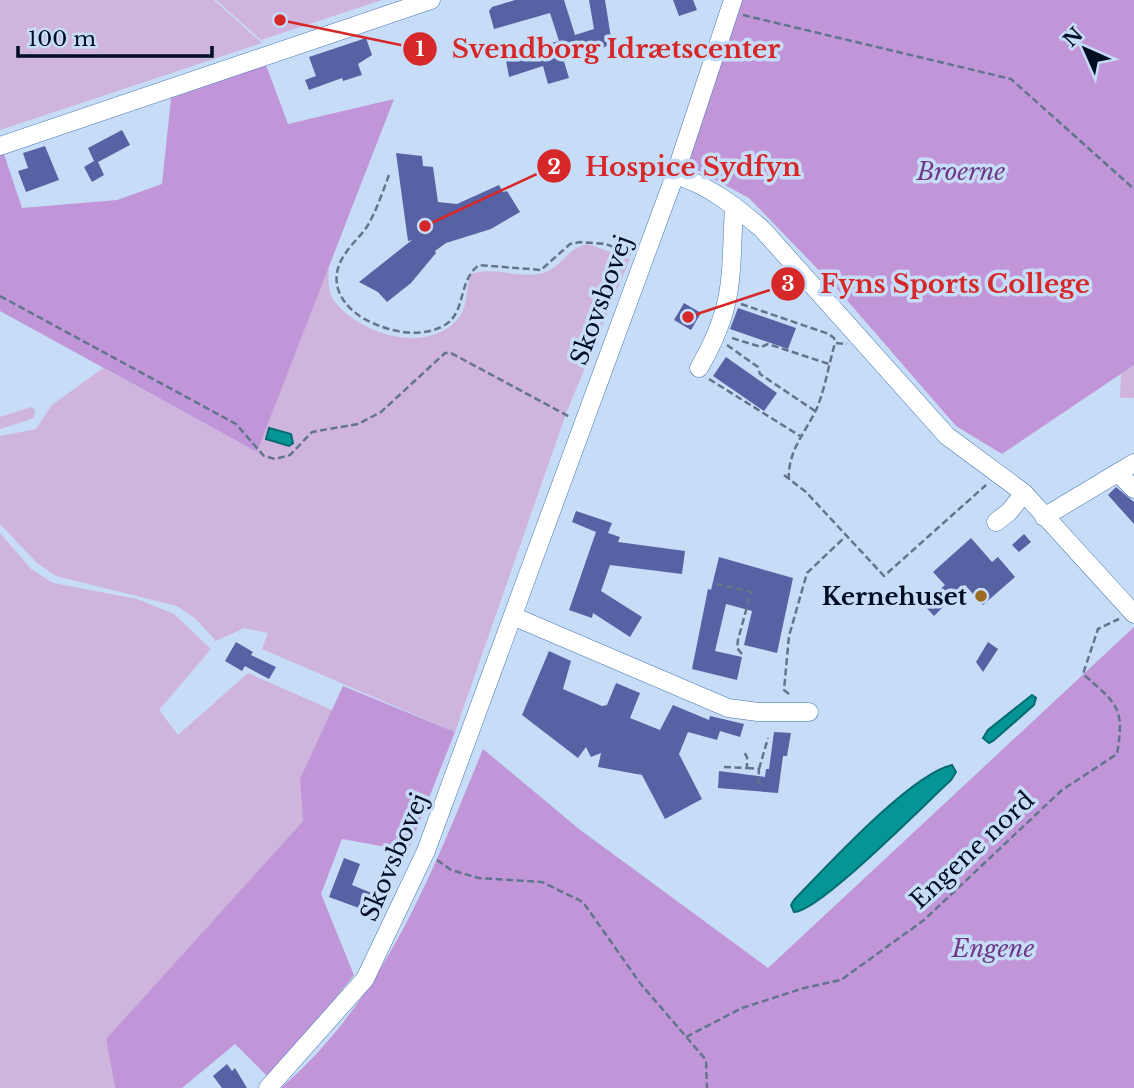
<svg xmlns="http://www.w3.org/2000/svg" width="1134" height="1088" viewBox="0 0 1134 1088" font-family="'Libre Baskerville',serif">
  <style>
    .green { fill: #cfb4de }
    .forest { fill: #c196d8 }
    .water { fill: #049594; stroke: #036c72; stroke-width: 2 }
    .building { fill: #5662a3 }
    .lines { fill: none; stroke-linecap: round; stroke-linejoin: round }
    .minor-casing { stroke: #4477b3; stroke-width: 19 }
    .path { stroke: #63748d; stroke-width: 2.5; stroke-dasharray: 7 3.5; stroke-linecap: butt }
    .minor { stroke: #fff; stroke-width: 18 }
    .poi-dot { fill: #9d6c20; stroke: #c7dcf7; stroke-width: 2.5 }
    .labels { text-anchor: middle; dominant-baseline: central; stroke-width: 7; stroke-linejoin: round; paint-order: stroke }
    .park-label { font-size: 24px; font-style: italic; fill: #6f3a88; stroke: #c7dcf7 }
    .street-label { font-size: 24px; fill: #000d23; stroke: #c7dcf7 }
    .poi-label { font-size: 24px; font-weight: bold; fill: #000d23; stroke: #c7dcf7; text-anchor: end }
    .leader { fill: none; stroke: #d62828; stroke-width: 2.5 }
    .callout-dot { fill: #d62828; stroke: #c7dcf7; stroke-width: 2.5 }
    .mark-label { font-size: 21px; text-anchor: middle; font-weight: bold; fill: #fff }
    .callout-label { font-size: 26px; text-anchor: middle; font-weight: bold; fill: #d62828; stroke: #c7dcf7; stroke-width: 7; stroke-linejoin: round; paint-order: stroke }
  </style>
  <rect width="100%" height="100%" fill="#c7dcf7"/>
  <path class="green" d="M 0,0 L 214,0 L 262,43 L 0,130 Z
    M 216,0 L 382,0 L 261,40 Z
    M 588,244 L 630,259 L 567,411 L 455,732 L 262,649 L 268,633 L 244,628 L 216,641 L 196,619 L 177,606 L 56,576 L 37,563 L 0,524 L 0,436 L 36,429 L 52,405 L 103,368 L 257,452 L 329,265 C 328,277 327,292 335,302 C 361,335 426,354 457,320 C 469,307 465,289 471,274 C 495,266 519,279 543,273 C 562,268 567,247 588,244 Z
    M 1134,365 L 1134,398 L 1120,398 L 1121,374 Z
    M 31,407 L 35,410 L 34,418 L 0,429 L 0,417 Z
    M 0,533 L 31,569 L 53,583 L 137,599 L 174,614 L 211,649 L 159,710 L 178,735 L 248,673 L 332,710 L 301,779 L 303,821 L 106,1039 L 115,1088 L 0,1088 Z"/>
  <path class="forest" d="M 738,0 L 1134,0 L 1134,365 L 1002,454 L 956,426 L 838,290 L 749,198 L 684,163 Z
    M 266,65 L 288,124 L 394,99 L 257,452 L 0,311 L 0,155 L 4,154 L 22,208 L 117,200 L 162,184 L 171,98 Z
    M 1134,627 L 1134,1088 L 281,1088 C 385,998 432,873 483,749 L 579,829 L 768,968 Z
    M 343,686 L 455,732 L 408,851 L 342,839 L 321,894 L 354,975 L 270,1079 L 235,1044 L 182,1088 L 115,1088 L 106,1039 L 303,821 L 300,779 Z"/>
  <path class="water" d="M 269,428 L 291,434 L 293,443 L 289,446 L 266,439 Z
    M 1032,695 L 1036,698 L 1034,705 L 993,741 L 989,743 L 983,738 L 988,730 Z
    M 952,765 L 956,772 L 951,780 C 926,803 819,912 794,912 L 791,905 L 794,900 C 826,867 911,774 952,765 Z"/>
  <path class="building" d="M 515,0 L 564,0 L 575,35 L 594,29 L 589,0 L 605,0 L 612,44 L 602,48 L 600,43 L 562,55 L 569,78 L 548,84 L 543,66 L 509,77 L 505,55 L 559,41 L 550,13 L 494,29 L 489,11 L 492,7 Z
    M 673,0 L 693,0 L 697,10 L 679,16 Z
    M 366,38 L 372,55 L 358,64 L 362,75 L 343,81 L 342,78 L 309,90 L 305,80 L 316,76 L 309,57 Z
    M 122,130 L 130,145 L 98,162 L 104,175 L 92,182 L 84,167 L 94,161 L 88,148 Z
    M 45,146 L 59,180 L 26,192 L 18,171 L 28,168 L 23,153 Z
    M 396,153 L 422,156 L 423,166 L 433,167 L 438,202 L 457,204 L 499,185 L 503,192 L 507,191 L 520,212 L 491,229 L 446,243 L 435,251 L 436,253 L 411,283 L 387,302 L 378,292 L 359,282 L 412,240 L 408,241 Z
    M 684,303 L 701,313 L 691,330 L 674,320 Z
    M 738,308 L 796,328 L 788,349 L 730,329 Z
    M 726,357 L 777,393 L 764,411 L 713,376 Z
    M 1116,487 L 1134,502 L 1134,524 L 1108,495 Z
    M 576,511 L 612,523 L 608,533 L 620,537 L 618,542 L 685,551 L 682,574 L 610,565 L 601,591 L 642,617 L 630,637 L 593,613 L 592,618 L 569,610 L 596,532 L 572,522 Z
    M 1024,534 L 1031,542 L 1019,552 L 1012,545 Z
    M 971,538 L 992,562 L 998,557 L 1015,577 L 983,605 L 965,585 L 934,616 L 923,604 L 945,585 L 933,572 Z
    M 719,557 L 793,578 L 777,653 L 744,645 L 752,611 L 726,604 L 715,651 L 742,657 L 737,680 L 692,669 L 708,589 L 711,590 Z
    M 236,642 L 253,652 L 251,655 L 276,667 L 269,679 L 245,666 L 242,671 L 225,661 Z
    M 988,642 L 998,649 L 983,672 L 976,662 Z
    M 549,651 L 571,661 L 563,689 L 602,706 L 607,705 L 616,683 L 640,693 L 630,718 L 660,730 L 673,705 L 709,720 L 710,716 L 744,724 L 740,737 L 720,731 L 717,740 L 688,732 L 679,754 L 702,799 L 665,819 L 642,775 L 598,767 L 601,753 L 591,757 L 586,747 L 578,758 L 522,715 Z
    M 774,732 L 791,733 L 787,756 L 783,756 L 778,793 L 718,788 L 719,771 L 765,777 L 766,769 L 769,769 Z
    M 344,858 L 360,864 L 352,885 L 374,894 L 367,911 L 329,897 Z
    M 227,1064 L 232,1071 L 235,1068 L 247,1088 L 222,1088 L 213,1076 Z"/>
  <g class="lines">
    <g class="minor-casing">
      <path id="minor" d="M 0,146 L 431,0
        M 675,175 C 708,185 735,206 762,229 L 947,436 L 1024,493 L 1134,614
        M 699,368 C 736,304 730,276 734,206
        M 1118,473 L 1134,489
        M 1044,517 L 1134,463
        M 996,522 L 1009,512 L 1024,493
        M 515,617 L 728,708 L 758,712 L 809,712
        M 268,1088 L 365,979 L 426,851 L 675,175 L 733,0"/>
    </g>
    <path class="path" d="M 743,15 L 1011,79 L 1134,189
      M 389,175 C 383,191 377,209 368,225 C 362,235 352,243 345,254 C 324,284 345,312 375,324 C 395,333 423,337 443,326 C 467,314 457,281 479,265 L 541,270 L 570,244 L 580,242 L 606,244 L 631,254
      M 0,296 L 236,424 L 264,456 L 275,459 L 290,455 L 312,432 L 358,424 L 381,412 L 445,353 L 451,353 L 570,417
      M 741,304 L 829,334 L 834,338 L 835,343
      M 732,338 L 761,347 L 768,344 L 829,364
      M 727,345 L 758,367 L 760,374 L 815,411
      M 709,379 L 800,436
      M 784,475 L 806,492 L 884,576 L 986,485
      M 789,480 C 787,451 806,432 817,408 C 825,388 829,364 835,343 L 847,344
      M 716,584 L 751,592 L 738,640 L 737,648 L 742,654
      M 789,694 L 784,690 L 789,636 L 807,573 L 845,537
      M 724,767 L 747,768 L 747,757 L 744,752
      M 747,768 L 759,769 L 758,784
      M 759,769 L 768,738
      M 437,860 L 451,870 L 479,878 L 542,882 L 583,902 L 640,983 L 706,1060 L 707,1088
      M 686,1037 L 742,1008 L 804,988 L 841,980 L 924,920 L 1062,790 L 1117,754 C 1125,707 1117,704 1083,674 L 1098,629 L 1119,619"/>
    <use href="#minor" class="minor"/>
  </g>
  <circle class="poi-dot" cx="981" cy="596" r="7"/>
  <g class="labels">
    <g class="park-label">
      <text x="961" y="171">Broerne</text>
      <text x="993" y="948">Engene</text>
    </g>
    <g class="street-label">
      <text transform="translate(601 300) rotate(-70)">Skovsbovej</text>
      <text transform="translate(972 850) rotate(-43)">Engene nord</text>
      <text transform="translate(394 857) rotate(-67)">Skovsbovej</text>
    </g>
    <g class="poi-label">
      <text x="967" y="596">Kernehuset</text>
    </g>
  </g>
  <path class="leader" d="M280 20L420 49M425 226L554 166M688 317L788 284"/>
  <g class="callout-dot">
    <circle cx="280" cy="20" r="7"/>
    <circle cx="425" cy="226" r="7"/>
    <circle cx="688" cy="317" r="7"/>
    <circle cx="420" cy="49" r="18"/>
    <circle cx="554" cy="166" r="18"/>
    <circle cx="788" cy="284" r="18"/>
  </g>
  <g class="mark-label">
    <text x="420" y="56">1</text>
    <text x="554" y="174">2</text>
    <text x="788" y="291">3</text>
  </g>
  <g class="callout-label">
    <text x="616" y="58">Svendborg Idrætscenter</text>
    <text x="693" y="176">Hospice Sydfyn</text>
    <text x="955" y="293">Fyns Sports College</text>
  </g>
  <g transform="translate(1085 49) rotate(315)" stroke="#c7dcf7" stroke-width="5" paint-order="stroke">
  <path d="M0-5L12 26L0 18L-12 26Z" fill="#000d23"/>
  <text y="-10" font-size="19" font-weight="bold" text-anchor="middle" fill="#000d23">N</text>
  </g>
  <path d="M18 46v10h194v-10" fill="none" stroke="#000d23" stroke-width="3.5"/>
  <text x="28" y="46" font-size="21" fill="#000d23" stroke="#c7dcf7" stroke-width="5" paint-order="stroke">100 m</text>
</svg>
